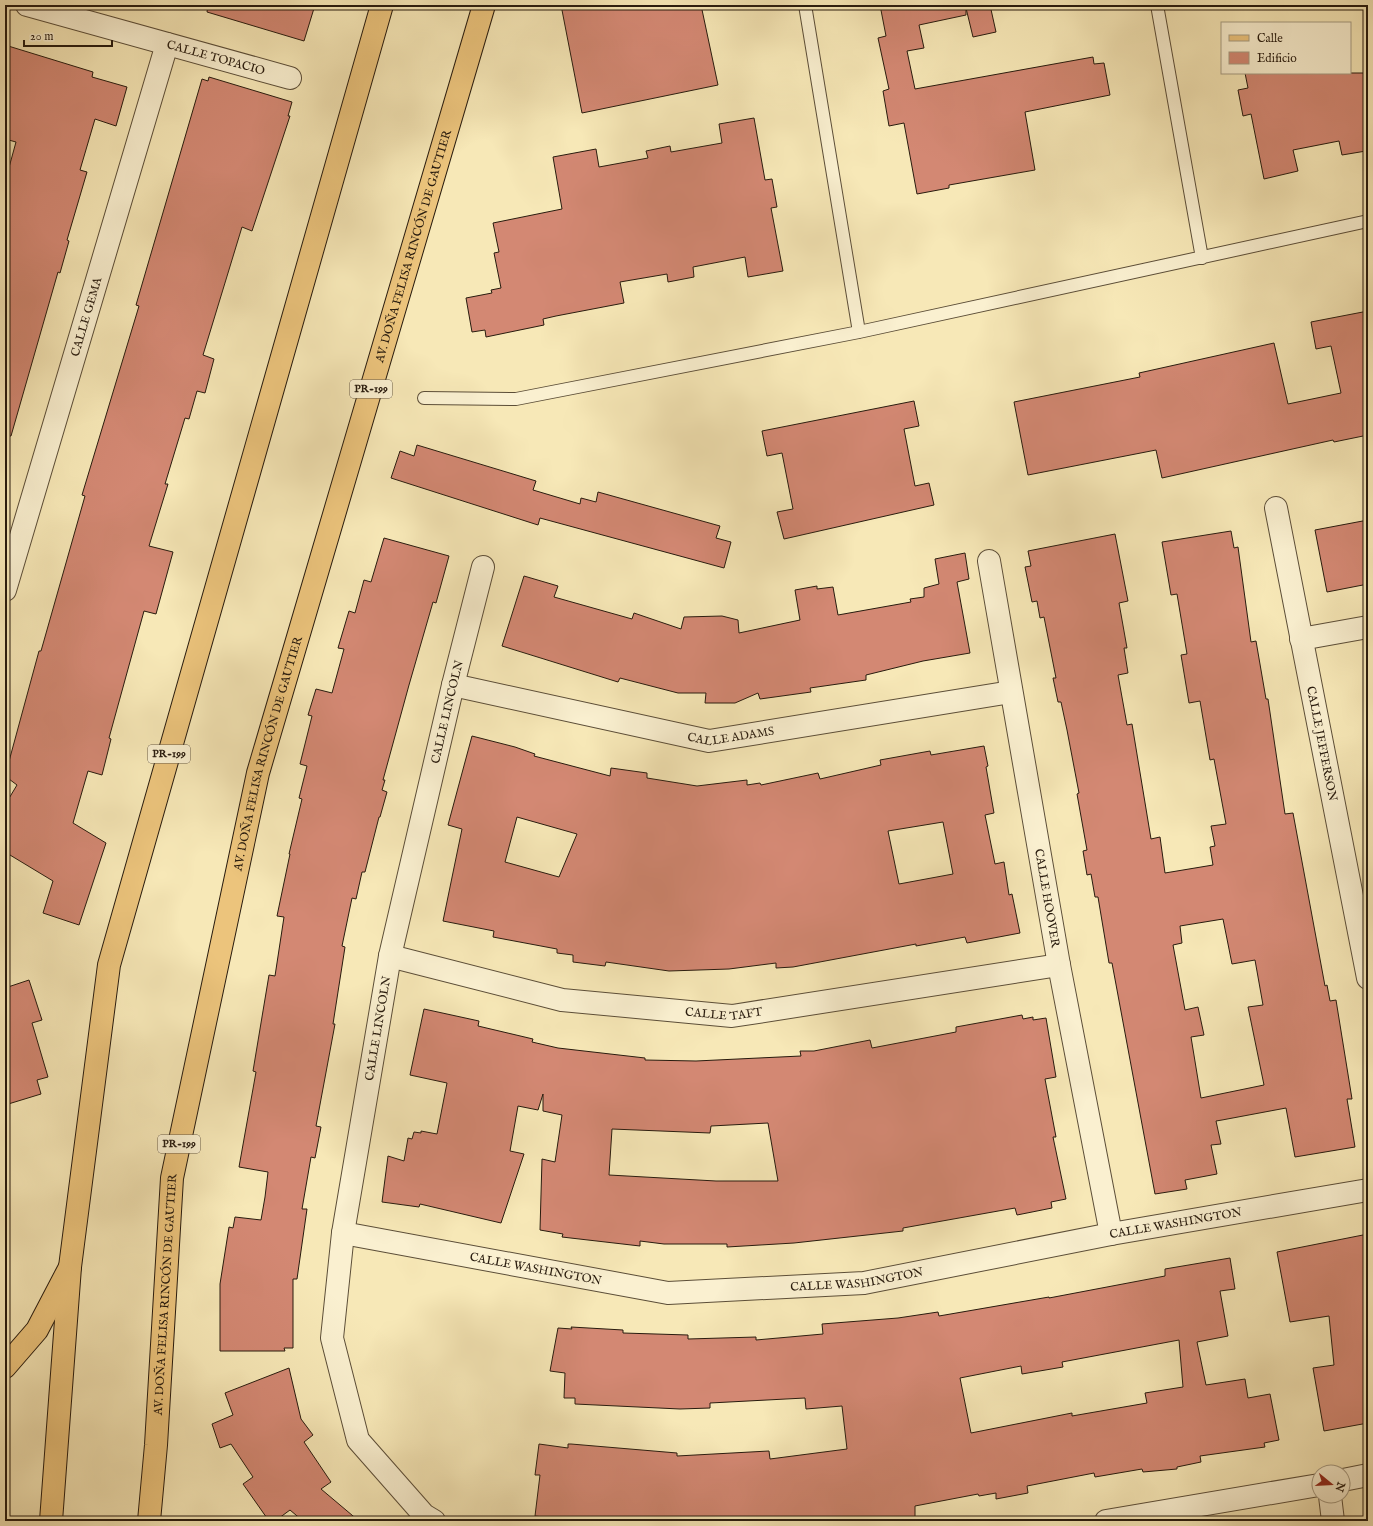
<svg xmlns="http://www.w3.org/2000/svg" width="1373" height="1526" viewBox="0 0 1373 1526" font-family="'IM FELL English',serif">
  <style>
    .building { fill: #d38873; stroke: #281b0e; fill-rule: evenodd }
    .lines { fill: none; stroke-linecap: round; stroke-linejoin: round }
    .lane-casing { stroke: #5c4e38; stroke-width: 14 }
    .street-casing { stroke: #5c4e38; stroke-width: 24 }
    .primary-casing { stroke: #281b0e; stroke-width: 24 }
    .highway-casing { stroke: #281b0e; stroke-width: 24 }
    .lane { stroke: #faf0d0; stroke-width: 12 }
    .street { stroke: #faf0d0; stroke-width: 22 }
    .primary { stroke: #ecc47c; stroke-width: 22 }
    .highway { stroke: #ecc47c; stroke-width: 22 }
    .labels { text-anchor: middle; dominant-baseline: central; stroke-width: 4; stroke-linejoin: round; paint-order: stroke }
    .shield { fill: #faf0d0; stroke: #675b48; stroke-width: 1 }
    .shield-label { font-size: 11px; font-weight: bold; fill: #281b0e }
    .street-label { font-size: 12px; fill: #281b0e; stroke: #faf0d0 }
  </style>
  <rect width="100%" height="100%" fill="#f7e8b7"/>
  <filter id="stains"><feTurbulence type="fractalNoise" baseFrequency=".005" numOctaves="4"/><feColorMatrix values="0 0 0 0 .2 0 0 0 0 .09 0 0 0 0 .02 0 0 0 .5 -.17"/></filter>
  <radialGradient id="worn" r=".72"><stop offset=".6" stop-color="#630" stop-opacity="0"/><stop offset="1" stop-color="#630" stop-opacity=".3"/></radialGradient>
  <path class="building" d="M 208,5 L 315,5 L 304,41 L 207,12 Z
    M 561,5 L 701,5 L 718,85 L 582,113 Z
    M 880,5 L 990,5 L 996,32 L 973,37 L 966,8 L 966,15 L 919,25 L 924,48 L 907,51 L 915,89 L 1093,57 L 1094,64 L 1104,63 L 1110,95 L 1025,112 L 1035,170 L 949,185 L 949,188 L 917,194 L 904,123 L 889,126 L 883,91 L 889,89 L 878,38 L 886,36 Z
    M 5,45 L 93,72 L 92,77 L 127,87 L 116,126 L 95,119 L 80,170 L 87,172 L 67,240 L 69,241 L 60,273 L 58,272 L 11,436 L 5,436 L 5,182 L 16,142 L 5,139 Z
    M 1245,73 L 1368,73 L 1368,139 L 1364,140 L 1366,151 L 1342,155 L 1339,141 L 1293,150 L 1298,171 L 1264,179 L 1251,114 L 1243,116 L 1238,90 L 1248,88 Z
    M 209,77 L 292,102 L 288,116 L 290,116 L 252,231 L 242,227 L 203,355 L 214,359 L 205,393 L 197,391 L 189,419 L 185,418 L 165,484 L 168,484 L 149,546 L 173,552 L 156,614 L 144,611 L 109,738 L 111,739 L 102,775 L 88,771 L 73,823 L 106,843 L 79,925 L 43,913 L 53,881 L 5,852 L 5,805 L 17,785 L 5,776 L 39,651 L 41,651 L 85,496 L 82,495 L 139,306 L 136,305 L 202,79 L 208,81 Z
    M 754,118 L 765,180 L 772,179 L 777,207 L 771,208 L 783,271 L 748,277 L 745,257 L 693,267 L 694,277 L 668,282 L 667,274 L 620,282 L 624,303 L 556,316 L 543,319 L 544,325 L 486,337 L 485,330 L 472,332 L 466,298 L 492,293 L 491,290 L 501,288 L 494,253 L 499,252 L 493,223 L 562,209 L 553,157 L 596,149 L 599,167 L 648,158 L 646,151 L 670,146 L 671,152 L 722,143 L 719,124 Z
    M 1368,311 L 1368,435 L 1334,442 L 1333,440 L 1162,478 L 1156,450 L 1028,475 L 1014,402 L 1140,377 L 1139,373 L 1274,343 L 1288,404 L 1341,393 L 1331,346 L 1316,349 L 1311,322 Z
    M 914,401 L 919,426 L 904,429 L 915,486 L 929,483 L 934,505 L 784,539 L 777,512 L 793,509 L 782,453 L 767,456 L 762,431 Z
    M 417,445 L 536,481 L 533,490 L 580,504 L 581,498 L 596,502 L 598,492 L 720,526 L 716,538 L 731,542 L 724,568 L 540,518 L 538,525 L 391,478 L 400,451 L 414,456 Z
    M 1368,520 L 1368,584 L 1327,592 L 1315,530 Z
    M 1231,531 L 1234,548 L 1238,547 L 1251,642 L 1256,641 L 1266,699 L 1268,699 L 1285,814 L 1293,813 L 1325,986 L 1327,985 L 1330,1001 L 1336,1000 L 1352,1099 L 1347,1099 L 1355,1147 L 1295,1157 L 1286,1108 L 1222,1120 L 1216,1121 L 1221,1144 L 1211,1145 L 1217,1174 L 1185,1180 L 1187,1189 L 1155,1194 L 1112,963 L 1109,963 L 1098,897 L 1095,897 L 1091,874 L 1087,875 L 1083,851 L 1087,850 L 1077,794 L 1079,793 L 1067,730 L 1061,702 L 1058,702 L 1053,678 L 1056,678 L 1044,617 L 1040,618 L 1037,601 L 1032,602 L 1025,567 L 1031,566 L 1028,551 L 1115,534 L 1128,601 L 1119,603 L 1127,648 L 1124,648 L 1128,673 L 1118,675 L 1127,725 L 1132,724 L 1151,839 L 1160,837 L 1165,873 L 1213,865 L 1210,847 L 1215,846 L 1211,826 L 1226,824 L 1214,759 L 1210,760 L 1200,701 L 1189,703 L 1181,655 L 1187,654 L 1177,594 L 1171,595 L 1162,542 ZM 1223,919 L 1232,964 L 1255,960 L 1263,1005 L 1248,1007 L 1264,1085 L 1201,1098 L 1191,1037 L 1204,1035 L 1198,1007 L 1185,1010 L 1173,945 L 1182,943 L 1180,926 Z
    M 384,538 L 449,556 L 436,603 L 433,602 L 409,685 L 383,780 L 385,780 L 382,790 L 387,792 L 380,817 L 379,817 L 365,872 L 362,872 L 356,899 L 352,898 L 342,946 L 345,947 L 333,1024 L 335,1024 L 316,1126 L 321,1127 L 315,1158 L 311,1157 L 302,1209 L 307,1209 L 297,1279 L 293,1279 L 293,1348 L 284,1348 L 285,1351 L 220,1351 L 220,1284 L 229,1227 L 233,1228 L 235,1217 L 261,1220 L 265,1197 L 268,1172 L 239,1167 L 256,1072 L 253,1071 L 269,975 L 275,976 L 284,917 L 277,916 L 290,854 L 289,854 L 302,799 L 299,798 L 307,766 L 300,764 L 312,716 L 308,715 L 316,689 L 332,693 L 344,649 L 338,648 L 349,611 L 355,613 L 364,580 L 371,582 Z
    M 965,553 L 969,579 L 957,582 L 970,653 L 923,661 L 866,675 L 866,680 L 810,688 L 811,692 L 760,699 L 758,693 L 735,703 L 705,703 L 706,693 L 678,693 L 620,678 L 618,682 L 502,646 L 524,576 L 558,586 L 554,597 L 632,619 L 634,613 L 681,629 L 684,617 L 722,616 L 738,620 L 739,633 L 800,620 L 795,590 L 817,586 L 817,589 L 833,587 L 838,615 L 911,602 L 910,599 L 924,597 L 924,588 L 939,584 L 935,559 Z
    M 472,736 L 515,747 L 535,754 L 534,756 L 610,776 L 611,768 L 647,773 L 647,778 L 697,786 L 747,780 L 747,785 L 760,783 L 761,785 L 818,773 L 820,779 L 881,765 L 880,760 L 930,751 L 931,755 L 984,746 L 988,766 L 986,767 L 994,813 L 985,815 L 995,864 L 1004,862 L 1009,895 L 1012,894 L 1020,933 L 967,943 L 965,937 L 916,946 L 916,944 L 793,967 L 776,968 L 776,963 L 729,969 L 669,971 L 606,962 L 605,966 L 573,962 L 573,955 L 557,953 L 557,949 L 493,937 L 494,931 L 443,921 L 462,829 L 448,825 ZM 517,817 L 577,834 L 559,877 L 505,862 ZM 943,822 L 953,874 L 899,884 L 888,831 Z
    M 29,980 L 42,1020 L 32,1023 L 48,1077 L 37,1080 L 41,1094 L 5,1105 L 5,988 Z
    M 424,1009 L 479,1021 L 478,1026 L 533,1039 L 532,1042 L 558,1048 L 645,1058 L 645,1060 L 696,1061 L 801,1056 L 800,1051 L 814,1051 L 870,1040 L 872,1048 L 956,1032 L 956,1027 L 1022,1015 L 1023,1019 L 1033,1017 L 1033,1020 L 1046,1018 L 1056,1077 L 1045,1079 L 1056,1137 L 1053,1137 L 1066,1199 L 1051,1202 L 1052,1208 L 1017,1215 L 1015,1208 L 903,1228 L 903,1231 L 794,1243 L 727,1247 L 727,1244 L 664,1244 L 640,1241 L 640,1246 L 562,1237 L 563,1234 L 540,1230 L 542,1159 L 555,1162 L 562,1115 L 543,1111 L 543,1094 L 538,1110 L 518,1106 L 510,1151 L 524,1154 L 501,1223 L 420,1204 L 419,1207 L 382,1202 L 388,1156 L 404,1161 L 408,1138 L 412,1139 L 414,1132 L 421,1133 L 421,1131 L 437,1134 L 447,1083 L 410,1075 ZM 768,1123 L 778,1181 L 716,1181 L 609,1175 L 612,1129 L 710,1133 L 711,1126 Z
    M 1368,1234 L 1368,1423 L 1324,1431 L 1313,1368 L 1334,1365 L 1329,1316 L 1290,1322 L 1277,1252 Z
    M 1230,1258 L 1235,1289 L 1220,1291 L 1228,1336 L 1197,1342 L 1206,1385 L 1245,1379 L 1248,1398 L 1270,1394 L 1279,1440 L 1264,1443 L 1265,1447 L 1200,1456 L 1201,1462 L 1177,1467 L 1177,1469 L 1143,1472 L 1142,1469 L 1095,1477 L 1094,1473 L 1027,1486 L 1028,1493 L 996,1499 L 996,1493 L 979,1496 L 978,1494 L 915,1506 L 915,1519 L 898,1521 L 855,1521 L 854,1517 L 822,1521 L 577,1521 L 535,1516 L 540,1475 L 535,1475 L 539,1444 L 568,1448 L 568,1444 L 571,1444 L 677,1453 L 677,1456 L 769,1451 L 770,1459 L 847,1449 L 842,1406 L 806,1409 L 805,1398 L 710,1403 L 710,1408 L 680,1409 L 575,1404 L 575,1398 L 564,1398 L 565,1373 L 550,1371 L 558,1328 L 572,1329 L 571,1327 L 623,1330 L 623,1333 L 688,1335 L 688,1339 L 756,1337 L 756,1340 L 823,1334 L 822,1324 L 898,1318 L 938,1312 L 939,1316 L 1049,1297 L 1049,1298 L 1165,1276 L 1165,1269 ZM 1179,1340 L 1183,1387 L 1145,1393 L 1147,1403 L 1072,1416 L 1072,1413 L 971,1433 L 960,1378 L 1021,1366 L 1022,1374 L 1063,1367 L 1062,1362 Z
    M 289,1368 L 301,1419 L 313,1435 L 304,1442 L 331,1482 L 321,1489 L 359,1521 L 303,1521 L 290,1510 L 275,1521 L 269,1521 L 243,1484 L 253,1477 L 231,1444 L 220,1448 L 212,1424 L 233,1415 L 225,1393 Z"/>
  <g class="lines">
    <g class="lane-casing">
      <path id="lane" d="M 805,5 L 859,332
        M 1157,5 L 1202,258
        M 424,398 L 516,399 L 859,332 L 1368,221"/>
    </g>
    <g class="street-casing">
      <g id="street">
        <path id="s1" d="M 27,5 L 290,78"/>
        <path id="s2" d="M 1276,508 L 1368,978"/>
        <path id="s3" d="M 989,561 L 1059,965 L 1111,1234"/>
        <path id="s4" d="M 5,590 L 167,44"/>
        <path d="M 1301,639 L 1368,627"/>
        <path id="s5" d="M 453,685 L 709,741 L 1011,692"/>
        <path id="s6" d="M 390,956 L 562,1000 L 732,1016 L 1059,965"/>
        <path id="s7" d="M 343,1233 L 668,1293 L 864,1283 L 1111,1234 L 1368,1190"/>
        <path d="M 1343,1480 L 1368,1475"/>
        <path d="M 1330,1496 L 1333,1521"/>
        <path id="s8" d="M 434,1521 L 424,1515 L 358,1440 L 332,1338 L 343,1233 L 390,956 L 453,685 L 483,567"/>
        <path d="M 1106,1521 L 1319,1485"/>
      </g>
    </g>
    <g class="primary-casing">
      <g id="primary">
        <path d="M 51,1521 L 70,1267 L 109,965 L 382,5"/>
        <path id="s9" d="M 149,1521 L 156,1445 L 172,1178 L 258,773 L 484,5"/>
      </g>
    </g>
    <g class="highway-casing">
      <path id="highway" d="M 5,1367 L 37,1330 L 70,1267"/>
    </g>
    <use href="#lane" class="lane"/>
    <use href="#street" class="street"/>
    <use href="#primary" class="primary"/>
    <use href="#highway" class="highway"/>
  </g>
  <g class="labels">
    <g class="shield">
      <rect x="350" y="380" width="42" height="18" rx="3"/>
      <rect x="148" y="745" width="42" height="18" rx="3"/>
      <rect x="158" y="1135" width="42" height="18" rx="3"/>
    </g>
    <g class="shield-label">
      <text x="371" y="389">PR-199</text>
      <text x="169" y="754">PR-199</text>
      <text x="179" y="1144">PR-199</text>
    </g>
    <g class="street-label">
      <text stroke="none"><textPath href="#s1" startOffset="196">CALLE TOPACIO</textPath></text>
      <text stroke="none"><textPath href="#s9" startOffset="1307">AV. DOÑA FELISA RINCÓN DE GAUTIER</textPath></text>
      <text stroke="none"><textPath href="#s4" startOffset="285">CALLE GEMA</textPath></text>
      <text stroke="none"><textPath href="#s8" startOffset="854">CALLE LINCOLN</textPath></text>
      <text stroke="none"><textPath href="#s5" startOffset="284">CALLE ADAMS</textPath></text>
      <text stroke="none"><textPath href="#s2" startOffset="240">CALLE JEFFERSON</textPath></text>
      <text stroke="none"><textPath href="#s9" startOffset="779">AV. DOÑA FELISA RINCÓN DE GAUTIER</textPath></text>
      <text stroke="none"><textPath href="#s3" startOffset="342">CALLE HOOVER</textPath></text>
      <text stroke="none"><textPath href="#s6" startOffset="340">CALLE TAFT</textPath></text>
      <text stroke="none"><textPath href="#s8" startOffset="530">CALLE LINCOLN</textPath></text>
      <text stroke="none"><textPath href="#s7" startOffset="844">CALLE WASHINGTON</textPath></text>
      <text stroke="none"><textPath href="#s7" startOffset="196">CALLE WASHINGTON</textPath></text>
      <text stroke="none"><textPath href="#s7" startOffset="520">CALLE WASHINGTON</textPath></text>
      <text stroke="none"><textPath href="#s9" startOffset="227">AV. DOÑA FELISA RINCÓN DE GAUTIER</textPath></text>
    </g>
  </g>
  <rect width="1373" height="1526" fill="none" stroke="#f7e8b7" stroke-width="20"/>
  <rect x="6" y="6" width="1361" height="1514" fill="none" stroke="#281b0e" stroke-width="2"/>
  <rect x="10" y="10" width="1353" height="1506" fill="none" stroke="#281b0e"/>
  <rect x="1221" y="22" width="130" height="52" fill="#faf0d0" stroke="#a69b82"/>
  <rect x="1229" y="35" width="20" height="6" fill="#ecc47c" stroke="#a69b82"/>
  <text x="1257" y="42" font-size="12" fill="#281b0e">Calle</text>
  <rect x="1229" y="52" width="20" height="12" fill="#d38873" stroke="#a69b82"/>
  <text x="1257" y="62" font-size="12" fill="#281b0e">Edificio</text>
  <g transform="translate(1331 1484) rotate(108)"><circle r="19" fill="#faf0d0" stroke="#a69b82"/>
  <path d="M0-3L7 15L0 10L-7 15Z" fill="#8f2418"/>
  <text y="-6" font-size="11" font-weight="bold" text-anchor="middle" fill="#281b0e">N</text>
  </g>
  <path d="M24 40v6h88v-6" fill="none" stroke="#281b0e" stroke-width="2"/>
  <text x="30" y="40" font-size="12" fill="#281b0e" stroke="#faf0d0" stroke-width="3" paint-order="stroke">20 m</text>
  <rect width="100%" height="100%" filter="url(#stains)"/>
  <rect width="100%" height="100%" fill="url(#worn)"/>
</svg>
